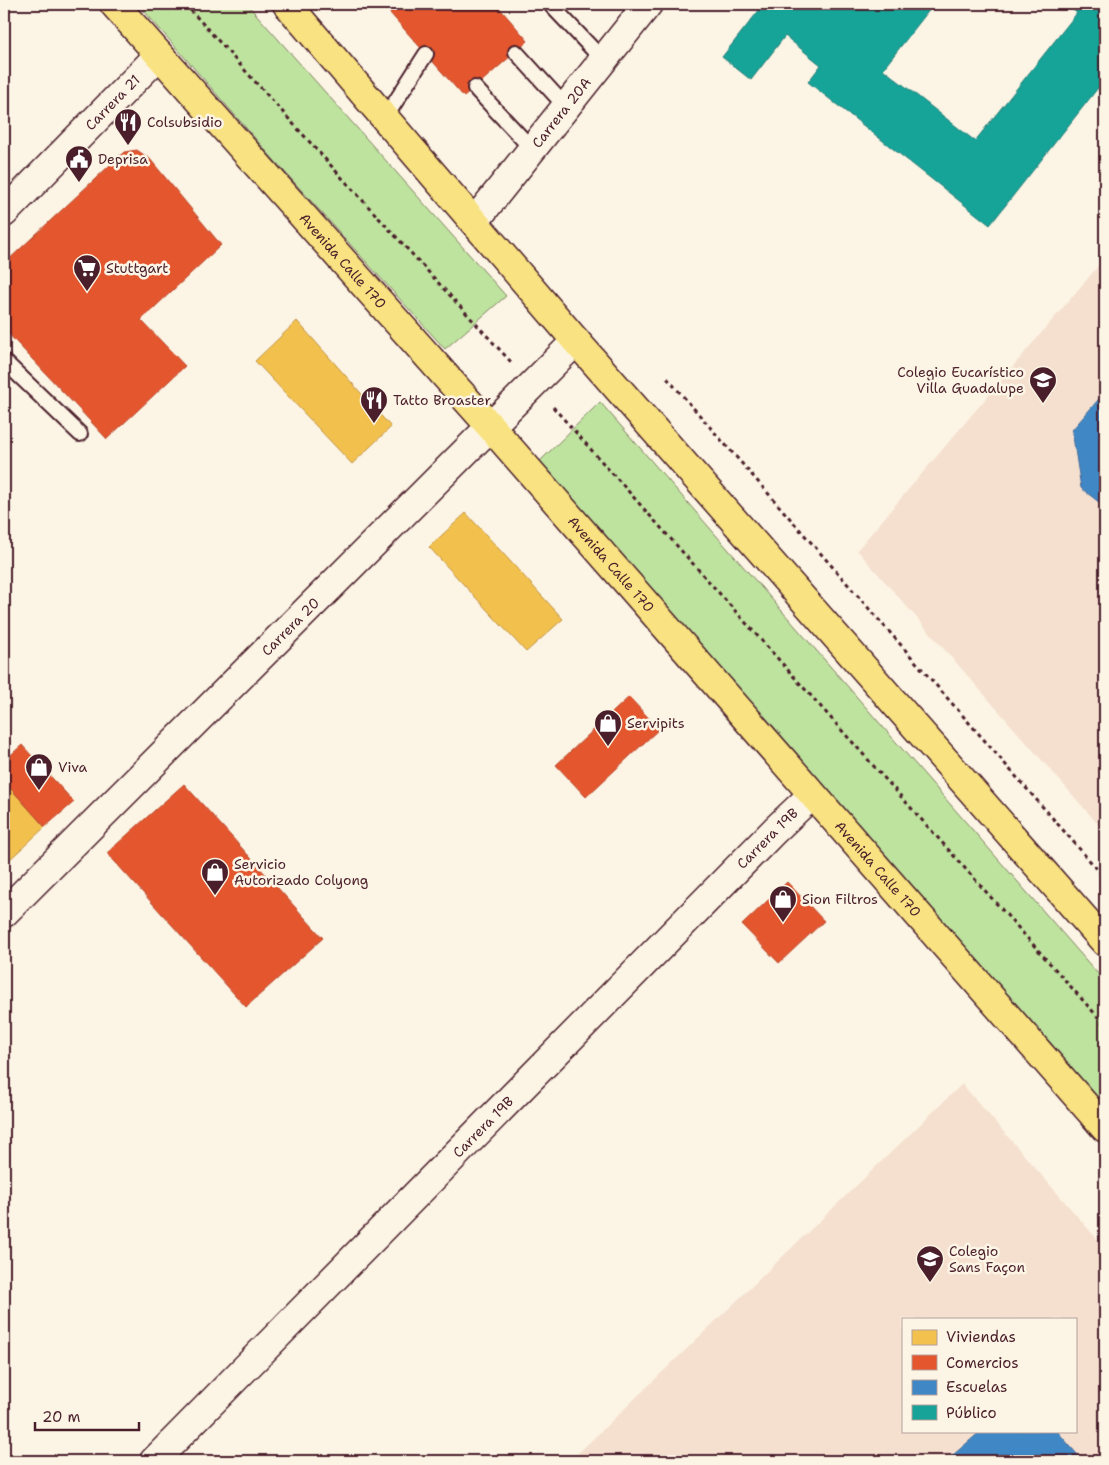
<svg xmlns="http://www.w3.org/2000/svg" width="1109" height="1465" viewBox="0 0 1109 1465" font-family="'Shantell Sans',sans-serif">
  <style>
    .built { fill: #f5e0cf; fill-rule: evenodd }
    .green { fill: #bde39e; stroke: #848164 }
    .homes { fill: #f2c14e; stroke: #c09044 }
    .shops { fill: #e4572e; stroke: #b6462d }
    .schools { fill: #3f88c5; stroke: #426897 }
    .public { fill: #17a398; stroke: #267b77 }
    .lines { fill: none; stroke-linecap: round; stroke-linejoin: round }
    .service-casing { stroke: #4a1f2b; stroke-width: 18 }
    .minor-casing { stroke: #4a1f2b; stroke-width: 31 }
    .secondary-casing { stroke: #4a1f2b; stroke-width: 31 }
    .primary-casing { stroke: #4a1f2b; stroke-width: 31 }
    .path { stroke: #4a1f2b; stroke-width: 3; stroke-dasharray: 4 4; stroke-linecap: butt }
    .service { stroke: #fcf5e5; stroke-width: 14 }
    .minor { stroke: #fcf5e5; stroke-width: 28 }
    .secondary { stroke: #fcf5e5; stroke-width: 28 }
    .primary { stroke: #f8e281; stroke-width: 28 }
    .labels { text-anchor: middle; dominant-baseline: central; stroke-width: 5; stroke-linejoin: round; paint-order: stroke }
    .street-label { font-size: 14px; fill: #4a1f2b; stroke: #fcf5e5 }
    .poi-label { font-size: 14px; fill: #4a1f2b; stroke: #fcf5e5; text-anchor: start }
  </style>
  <rect width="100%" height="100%" fill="#fcf5e5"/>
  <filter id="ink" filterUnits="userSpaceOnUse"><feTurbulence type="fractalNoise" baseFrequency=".02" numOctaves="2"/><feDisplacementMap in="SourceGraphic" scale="10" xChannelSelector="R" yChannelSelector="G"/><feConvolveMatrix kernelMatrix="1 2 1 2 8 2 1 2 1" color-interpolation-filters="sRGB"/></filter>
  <g filter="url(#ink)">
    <path class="built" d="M 1105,258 L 1105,832 L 857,550 Z
      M 962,1084 L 1105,1248 L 1105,1461 L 570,1461 ZM 903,1319 L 1075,1319 L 1075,1431 L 903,1431 Z"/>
    <path class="green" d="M 138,4 L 247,4 L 506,296 L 445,349 L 274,160 Z
      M 600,402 L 1105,982 L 1105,1105 L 540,461 Z"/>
    <path class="homes" d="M 297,321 L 391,427 L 352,464 L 255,361 Z
      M 466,513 L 563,619 L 526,652 L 429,547 Z
      M 4,781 L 45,827 L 7,862 L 4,858 Z"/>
    <path class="shops" d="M 382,4 L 496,4 L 528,41 L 464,97 Z
      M 137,150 L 150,159 L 221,245 L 141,320 L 185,366 L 107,439 L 4,329 L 4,264 L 124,152 Z
      M 629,697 L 659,729 L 586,797 L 556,765 Z
      M 22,745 L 74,802 L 45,827 L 4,781 L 4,761 Z
      M 184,784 L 323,938 L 246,1007 L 107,853 Z
      M 787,882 L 824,921 L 779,963 L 742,925 Z"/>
    <path class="schools" d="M 1105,392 L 1105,507 L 1081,488 L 1072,430 Z
      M 981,1431 L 1057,1431 L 1083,1461 L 946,1461 Z"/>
    <path class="public" d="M 764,4 L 934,4 L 883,69 L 975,141 L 1077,13 L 1065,4 L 1105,4 L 1105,79 L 990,225 L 808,82 L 821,65 L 785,36 L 751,80 L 722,57 Z"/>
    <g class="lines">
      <g class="service-casing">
        <path id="service" d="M 550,4 L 603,60
          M 516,52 L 566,107
          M 475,88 L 532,149
          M 385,118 L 426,54
          M 4,361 L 80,434"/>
      </g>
      <g class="minor-casing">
        <g id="minor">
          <path id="s1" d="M 474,222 L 648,4"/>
          <path id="s2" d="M 154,1461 L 775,830 L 812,795"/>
        </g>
      </g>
      <g class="secondary-casing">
        <g id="secondary">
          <path id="s3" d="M 4,213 L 159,55"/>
          <path id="s4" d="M 4,913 L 576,341"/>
        </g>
      </g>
      <g class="primary-casing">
        <g id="primary">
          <path id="s5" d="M 114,4 L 490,426 L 1105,1128"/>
          <path d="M 287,4 L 576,341 L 1105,942"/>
        </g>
      </g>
      <path class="path" d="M 185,4 L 344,180 L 511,362
        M 667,378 L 1105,878
        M 553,407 L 1105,1025"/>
      <use href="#service" class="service"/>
      <use href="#minor" class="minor"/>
      <use href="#secondary" class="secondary"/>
      <use href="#primary" class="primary"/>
    </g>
  </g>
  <defs>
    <g id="restaurant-pin" transform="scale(1.4375)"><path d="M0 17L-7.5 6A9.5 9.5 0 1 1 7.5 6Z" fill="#4a1f2b" stroke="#fcf5e5"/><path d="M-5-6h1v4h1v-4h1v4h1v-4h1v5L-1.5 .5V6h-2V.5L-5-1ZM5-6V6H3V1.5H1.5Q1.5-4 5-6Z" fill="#fff"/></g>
    <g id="civic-pin" transform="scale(1.4375)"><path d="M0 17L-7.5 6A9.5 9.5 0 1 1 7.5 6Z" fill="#4a1f2b" stroke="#fcf5e5"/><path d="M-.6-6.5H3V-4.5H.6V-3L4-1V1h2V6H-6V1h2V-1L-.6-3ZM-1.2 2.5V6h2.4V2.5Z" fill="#fff"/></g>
    <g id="supermarket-pin" transform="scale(1.4375)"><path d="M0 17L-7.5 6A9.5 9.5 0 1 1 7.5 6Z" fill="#4a1f2b" stroke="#fcf5e5"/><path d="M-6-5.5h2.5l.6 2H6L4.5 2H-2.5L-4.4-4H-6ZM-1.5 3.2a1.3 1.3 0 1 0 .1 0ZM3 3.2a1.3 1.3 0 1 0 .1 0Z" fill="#fff"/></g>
    <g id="school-pin" transform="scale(1.4375)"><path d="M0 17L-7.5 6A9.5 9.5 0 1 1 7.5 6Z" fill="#4a1f2b" stroke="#fcf5e5"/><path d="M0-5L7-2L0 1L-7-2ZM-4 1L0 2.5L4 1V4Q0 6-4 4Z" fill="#fff"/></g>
    <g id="shop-pin" transform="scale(1.4375)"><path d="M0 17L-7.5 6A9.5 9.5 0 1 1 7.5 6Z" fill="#4a1f2b" stroke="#fcf5e5"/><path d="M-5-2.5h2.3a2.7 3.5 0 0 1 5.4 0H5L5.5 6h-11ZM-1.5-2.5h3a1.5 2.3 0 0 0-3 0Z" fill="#fff"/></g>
  </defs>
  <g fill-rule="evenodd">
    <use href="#restaurant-pin" x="128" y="122"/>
    <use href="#civic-pin" x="79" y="159"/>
    <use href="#supermarket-pin" x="87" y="268"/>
    <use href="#school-pin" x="1043" y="380"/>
    <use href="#restaurant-pin" x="374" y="400"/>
    <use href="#shop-pin" x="608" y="723"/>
    <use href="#shop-pin" x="39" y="767"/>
    <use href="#shop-pin" x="215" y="872"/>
    <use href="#shop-pin" x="783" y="899"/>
    <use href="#school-pin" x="930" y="1259"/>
  </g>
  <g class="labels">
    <g class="street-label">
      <text stroke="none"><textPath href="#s3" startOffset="155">Carrera 21</textPath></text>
      <text stroke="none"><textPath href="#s1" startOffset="140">Carrera 20A</textPath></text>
      <text stroke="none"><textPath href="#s5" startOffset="344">Avenida Calle 170</textPath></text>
      <text stroke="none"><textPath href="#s5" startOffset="749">Avenida Calle 170</textPath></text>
      <text stroke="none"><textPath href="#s4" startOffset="405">Carrera 20</textPath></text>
      <text stroke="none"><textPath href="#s2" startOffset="874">Carrera 19B</textPath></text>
      <text stroke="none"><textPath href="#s5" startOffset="1154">Avenida Calle 170</textPath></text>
      <text stroke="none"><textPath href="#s2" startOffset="469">Carrera 19B</textPath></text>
    </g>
    <g class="poi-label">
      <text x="147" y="122">Colsubsidio</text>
      <text x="98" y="159">Deprisa</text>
      <text x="106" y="268">Stuttgart</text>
      <text x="1024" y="372" text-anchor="end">Colegio Eucarístico<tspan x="1024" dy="16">Villa Guadalupe</tspan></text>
      <text x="393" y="400">Tatto Broaster</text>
      <text x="627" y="723">Servipits</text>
      <text x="58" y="767">Viva</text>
      <text x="234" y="864">Servicio<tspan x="234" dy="16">Autorizado Colyong</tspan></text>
      <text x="802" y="899">Sion Filtros</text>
      <text x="949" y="1251">Colegio<tspan x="949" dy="16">Sans Façon</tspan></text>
    </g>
  </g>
  <rect width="1109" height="1465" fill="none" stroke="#fcf5e5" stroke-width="20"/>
  <rect x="10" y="10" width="1089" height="1445" fill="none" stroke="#4a1f2b" stroke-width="2" filter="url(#ink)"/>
  <rect x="902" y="1318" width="175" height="115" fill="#fcf5e5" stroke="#b59f9b"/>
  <rect x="912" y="1330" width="25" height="15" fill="#f2c14e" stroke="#b59f9b"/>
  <text x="946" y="1342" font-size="15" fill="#4a1f2b">Viviendas</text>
  <rect x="912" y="1355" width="25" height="15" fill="#e4572e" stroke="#b59f9b"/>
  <text x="946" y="1368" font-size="15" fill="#4a1f2b">Comercios</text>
  <rect x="912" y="1380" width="25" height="15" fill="#3f88c5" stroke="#b59f9b"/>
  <text x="946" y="1392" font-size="15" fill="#4a1f2b">Escuelas</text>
  <rect x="912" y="1405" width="25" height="15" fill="#17a398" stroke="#b59f9b"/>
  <text x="946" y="1418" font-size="15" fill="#4a1f2b">Público</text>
  <path d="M35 1422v8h104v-8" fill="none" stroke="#4a1f2b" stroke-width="2.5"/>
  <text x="42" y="1422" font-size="15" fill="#4a1f2b" stroke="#fcf5e5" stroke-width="4" paint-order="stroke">20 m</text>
</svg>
